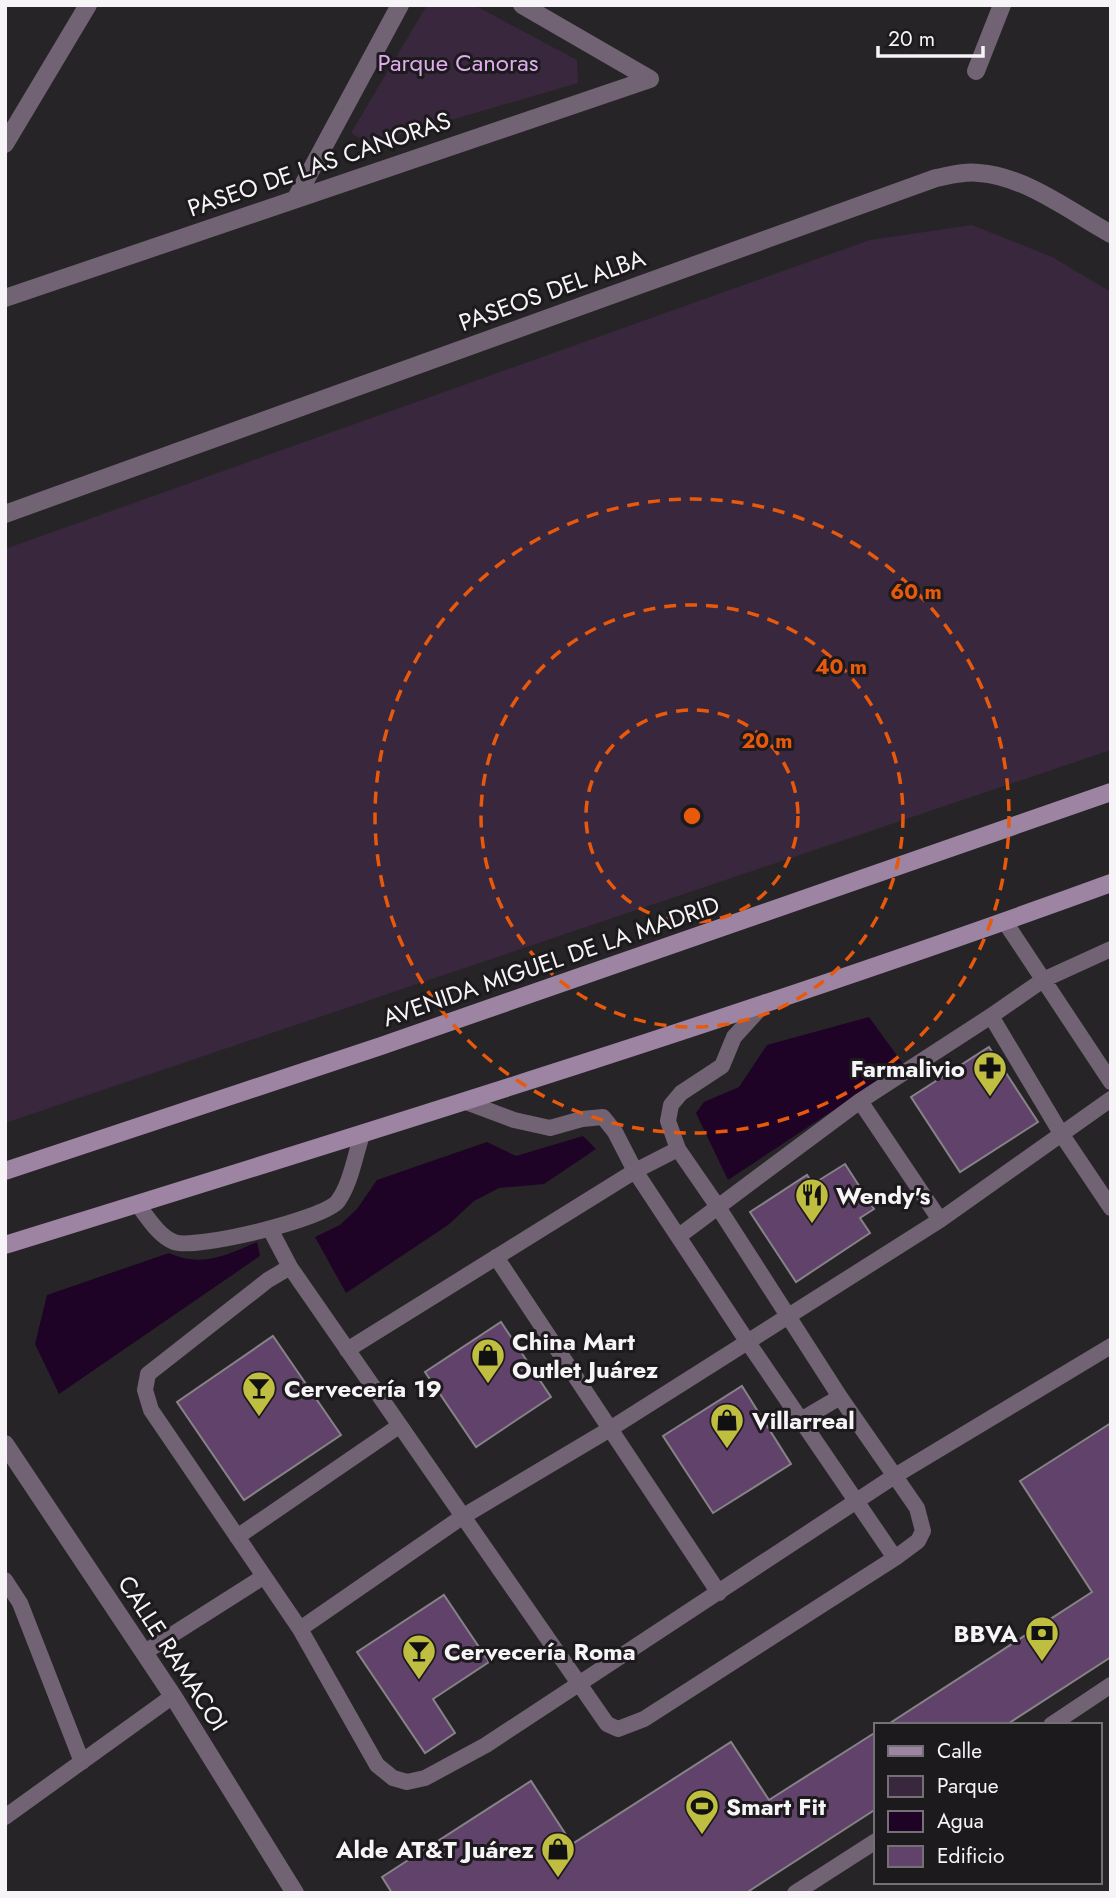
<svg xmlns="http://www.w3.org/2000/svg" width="1116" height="1898" viewBox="0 0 1116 1898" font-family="Jost,sans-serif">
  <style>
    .green { fill: #39273e }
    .water { fill: #1f0326 }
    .building { fill: #61426a; stroke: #868387; stroke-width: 2 }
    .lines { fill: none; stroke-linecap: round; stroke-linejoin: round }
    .service { stroke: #716274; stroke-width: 16 }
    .minor { stroke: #716274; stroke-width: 18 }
    .tertiary { stroke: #716274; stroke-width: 18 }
    .secondary { stroke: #9c84a2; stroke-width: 18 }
    .ring { fill: none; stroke: #e8590c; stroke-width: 3.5; stroke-dasharray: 12 9 }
    .labels { text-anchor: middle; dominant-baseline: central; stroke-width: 6; stroke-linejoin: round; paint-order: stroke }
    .park-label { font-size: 24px; fill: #dfaced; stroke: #1d1a1d }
    .street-label { font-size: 24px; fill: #f6f4f6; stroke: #1d1a1d }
    .poi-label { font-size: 24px; font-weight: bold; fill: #f6f4f6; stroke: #1d1a1d; text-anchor: start }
    .centre { fill: #e8590c; stroke: #1d1a1d; stroke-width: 3.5 }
    .ring-label { font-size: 21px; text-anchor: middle; font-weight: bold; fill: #e8590c; stroke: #1d1a1d; stroke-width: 6; stroke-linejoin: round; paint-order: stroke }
  </style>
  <rect width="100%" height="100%" fill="#262427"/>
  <path class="green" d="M 427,5 L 474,5 L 577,60 L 578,83 L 369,144 L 351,133 Z
    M 972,225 L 1052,257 L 1111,292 L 1111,750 L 5,1123 L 5,549 L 870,240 Z"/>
  <path class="water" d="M 869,1017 L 903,1064 L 728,1180 L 696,1113 L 704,1102 L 739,1087 L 767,1045 Z
    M 583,1136 L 596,1149 L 544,1184 L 499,1188 L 474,1201 L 448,1225 L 346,1293 L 315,1237 L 340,1225 L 357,1209 L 377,1180 L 487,1142 L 516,1156 Z
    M 257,1242 L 260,1256 L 59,1394 L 35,1344 L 47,1295 L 169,1253 C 202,1268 226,1255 257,1242 Z"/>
  <path class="building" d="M 989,1047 L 1038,1122 L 960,1172 L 911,1097 Z
    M 845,1164 L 874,1209 L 860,1218 L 870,1233 L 796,1282 L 750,1212 L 807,1175 L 813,1184 Z
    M 501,1322 L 551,1397 L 476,1447 L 425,1372 Z
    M 273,1336 L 341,1435 L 244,1500 L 177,1402 Z
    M 742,1386 L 791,1464 L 713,1513 L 663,1436 Z
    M 1111,1423 L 1111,1657 L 1006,1725 L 887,1725 L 1092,1592 L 1020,1481 Z
    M 444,1595 L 489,1662 L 433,1699 L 455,1733 L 425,1753 L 357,1652 Z
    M 876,1732 L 876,1809 L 746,1893 L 392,1893 L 382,1877 L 531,1781 L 572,1844 L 731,1742 L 769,1800 Z"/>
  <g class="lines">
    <path class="service" d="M 1005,922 L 1111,1082
      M 991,1016 L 1043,980 L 1111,949
      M 860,1101 L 991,1016 L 1062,1135 L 1111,1208
      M 466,1102 L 514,1120 L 550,1128 L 582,1119 L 603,1117 L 615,1132 L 635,1171 L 747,1341 L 895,1558 L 918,1541 L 923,1531 L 917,1508 L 840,1397 L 718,1207 L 678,1149 L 668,1121 L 671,1105 L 681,1093 L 722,1066 L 734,1037 L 766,1002
      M 137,1204 C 147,1216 158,1236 174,1242 C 195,1250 325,1219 338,1201 C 351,1183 355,1155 362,1135
      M 270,1229 L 290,1267
      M 679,1236 L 860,1101 L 940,1220
      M 496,1257 L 719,1593
      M 347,1350 L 635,1171 L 678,1149
      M 801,1420 L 840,1397
      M 237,1537 L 399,1426
      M 895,1558 L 644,1719 L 618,1729 L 607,1724 L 290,1267 L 268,1280 L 148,1374 L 145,1390 L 151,1410 L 300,1629 L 377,1765 L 393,1778 L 407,1782 L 425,1778 L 486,1745 L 893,1477 L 1111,1346
      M 5,1580 L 20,1603 L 82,1762
      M 300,1629 L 462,1517 L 610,1429 L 940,1220 L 1111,1099
      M 145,1652 L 263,1577
      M 1051,1725 L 1111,1685
      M 5,1817 L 173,1696
      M 795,1893 L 876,1841"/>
    <path class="minor" d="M 522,5 L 650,79
      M 976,71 L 1002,5
      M 5,144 L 88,5
      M 296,198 L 400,5
      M 5,298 L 650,79"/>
    <path class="tertiary" d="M 5,514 L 936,178 C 951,175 965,171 979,173 C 1025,176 1071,212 1111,234
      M 5,1444 L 173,1696 L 295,1893"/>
    <path class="secondary" d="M 5,1171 L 381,1046 L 1111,792
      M 5,1245 C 375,1130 746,1016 1111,883"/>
  </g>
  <g class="ring">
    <circle cx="692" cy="816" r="106"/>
    <circle cx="692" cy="816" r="211"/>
    <circle cx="692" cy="816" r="317"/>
  </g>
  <defs>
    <g id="pharmacy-pin" transform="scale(1.75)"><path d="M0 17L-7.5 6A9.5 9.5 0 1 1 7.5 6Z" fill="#bfbe41" stroke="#1d1a1d"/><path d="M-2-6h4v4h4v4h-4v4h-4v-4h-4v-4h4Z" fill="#111"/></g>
    <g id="restaurant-pin" transform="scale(1.75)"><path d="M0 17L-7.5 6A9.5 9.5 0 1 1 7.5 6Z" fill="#bfbe41" stroke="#1d1a1d"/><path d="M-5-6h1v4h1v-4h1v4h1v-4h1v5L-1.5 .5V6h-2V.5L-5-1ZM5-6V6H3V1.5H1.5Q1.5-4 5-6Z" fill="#111"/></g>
    <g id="shop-pin" transform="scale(1.75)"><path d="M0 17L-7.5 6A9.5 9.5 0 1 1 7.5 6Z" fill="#bfbe41" stroke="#1d1a1d"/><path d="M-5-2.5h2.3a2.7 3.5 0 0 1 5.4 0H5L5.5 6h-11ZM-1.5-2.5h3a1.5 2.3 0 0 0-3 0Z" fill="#111"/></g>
    <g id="bar-pin" transform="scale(1.75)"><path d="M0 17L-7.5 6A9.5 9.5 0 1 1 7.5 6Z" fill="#bfbe41" stroke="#1d1a1d"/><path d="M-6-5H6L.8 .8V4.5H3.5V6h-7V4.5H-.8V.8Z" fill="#111"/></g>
    <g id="bank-pin" transform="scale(1.75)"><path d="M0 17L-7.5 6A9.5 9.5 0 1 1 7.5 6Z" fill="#bfbe41" stroke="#1d1a1d"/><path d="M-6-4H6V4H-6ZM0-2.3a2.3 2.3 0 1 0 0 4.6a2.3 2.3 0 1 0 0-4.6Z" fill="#111"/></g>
    <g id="stadium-pin" transform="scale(1.75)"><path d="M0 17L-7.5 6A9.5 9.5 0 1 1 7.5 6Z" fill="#bfbe41" stroke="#1d1a1d"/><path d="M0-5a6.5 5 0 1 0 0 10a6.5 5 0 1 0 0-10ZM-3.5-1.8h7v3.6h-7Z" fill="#111"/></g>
  </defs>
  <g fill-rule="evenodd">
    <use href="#pharmacy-pin" x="990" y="1068"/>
    <use href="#restaurant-pin" x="812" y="1195"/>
    <use href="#shop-pin" x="488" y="1355"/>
    <use href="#bar-pin" x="259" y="1388"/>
    <use href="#shop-pin" x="727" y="1420"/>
    <use href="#bank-pin" x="1042" y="1633"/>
    <use href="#bar-pin" x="419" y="1651"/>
    <use href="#stadium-pin" x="702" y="1806"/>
    <use href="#shop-pin" x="558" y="1849"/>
  </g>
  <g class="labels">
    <g class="park-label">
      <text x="458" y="62">Parque Canoras</text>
    </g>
    <g class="street-label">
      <text transform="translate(319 164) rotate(-19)">PASEO DE LAS CANORAS</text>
      <text transform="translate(552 290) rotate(-20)">PASEOS DEL ALBA</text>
      <text transform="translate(551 961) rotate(-19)">AVENIDA MIGUEL DE LA MADRID</text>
      <text transform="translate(173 1653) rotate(57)">CALLE RAMACOI</text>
    </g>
    <g class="poi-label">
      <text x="965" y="1068" text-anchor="end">Farmalivio</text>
      <text x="836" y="1195">Wendy's</text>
      <text x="512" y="1341">China Mart<tspan x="512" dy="28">Outlet Juárez</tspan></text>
      <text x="284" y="1388">Cervecería 19</text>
      <text x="752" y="1420">Villarreal</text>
      <text x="1018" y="1633" text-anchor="end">BBVA</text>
      <text x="444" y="1651">Cervecería Roma</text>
      <text x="726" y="1806">Smart Fit</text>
      <text x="534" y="1849" text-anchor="end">Alde AT&amp;T Juárez</text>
    </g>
  </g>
  <circle cx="692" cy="816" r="10" class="centre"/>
  <g class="ring-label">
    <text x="916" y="599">60 m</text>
    <text x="841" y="674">40 m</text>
    <text x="767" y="748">20 m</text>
  </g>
  <rect width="1116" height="1898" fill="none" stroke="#f6f4f6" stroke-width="14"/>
  <rect x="874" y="1723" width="228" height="161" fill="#1d1a1d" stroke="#747174" stroke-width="2"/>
  <rect x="888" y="1746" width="35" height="10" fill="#9c84a2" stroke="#747174" stroke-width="2"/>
  <text x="937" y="1758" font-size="21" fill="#f6f4f6">Calle</text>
  <rect x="888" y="1776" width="35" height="21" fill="#39273e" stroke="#747174" stroke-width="2"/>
  <text x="937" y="1793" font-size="21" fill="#f6f4f6">Parque</text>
  <rect x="888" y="1811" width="35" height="21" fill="#1f0326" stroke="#747174" stroke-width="2"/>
  <text x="937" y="1828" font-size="21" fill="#f6f4f6">Agua</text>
  <rect x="888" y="1846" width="35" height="21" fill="#61426a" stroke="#747174" stroke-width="2"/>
  <text x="937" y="1863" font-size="21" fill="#f6f4f6">Edificio</text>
  <path d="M878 46v10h105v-10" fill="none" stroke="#f6f4f6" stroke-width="3.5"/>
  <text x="888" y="46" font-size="21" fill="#f6f4f6" stroke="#1d1a1d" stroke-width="5" paint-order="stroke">20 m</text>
</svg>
